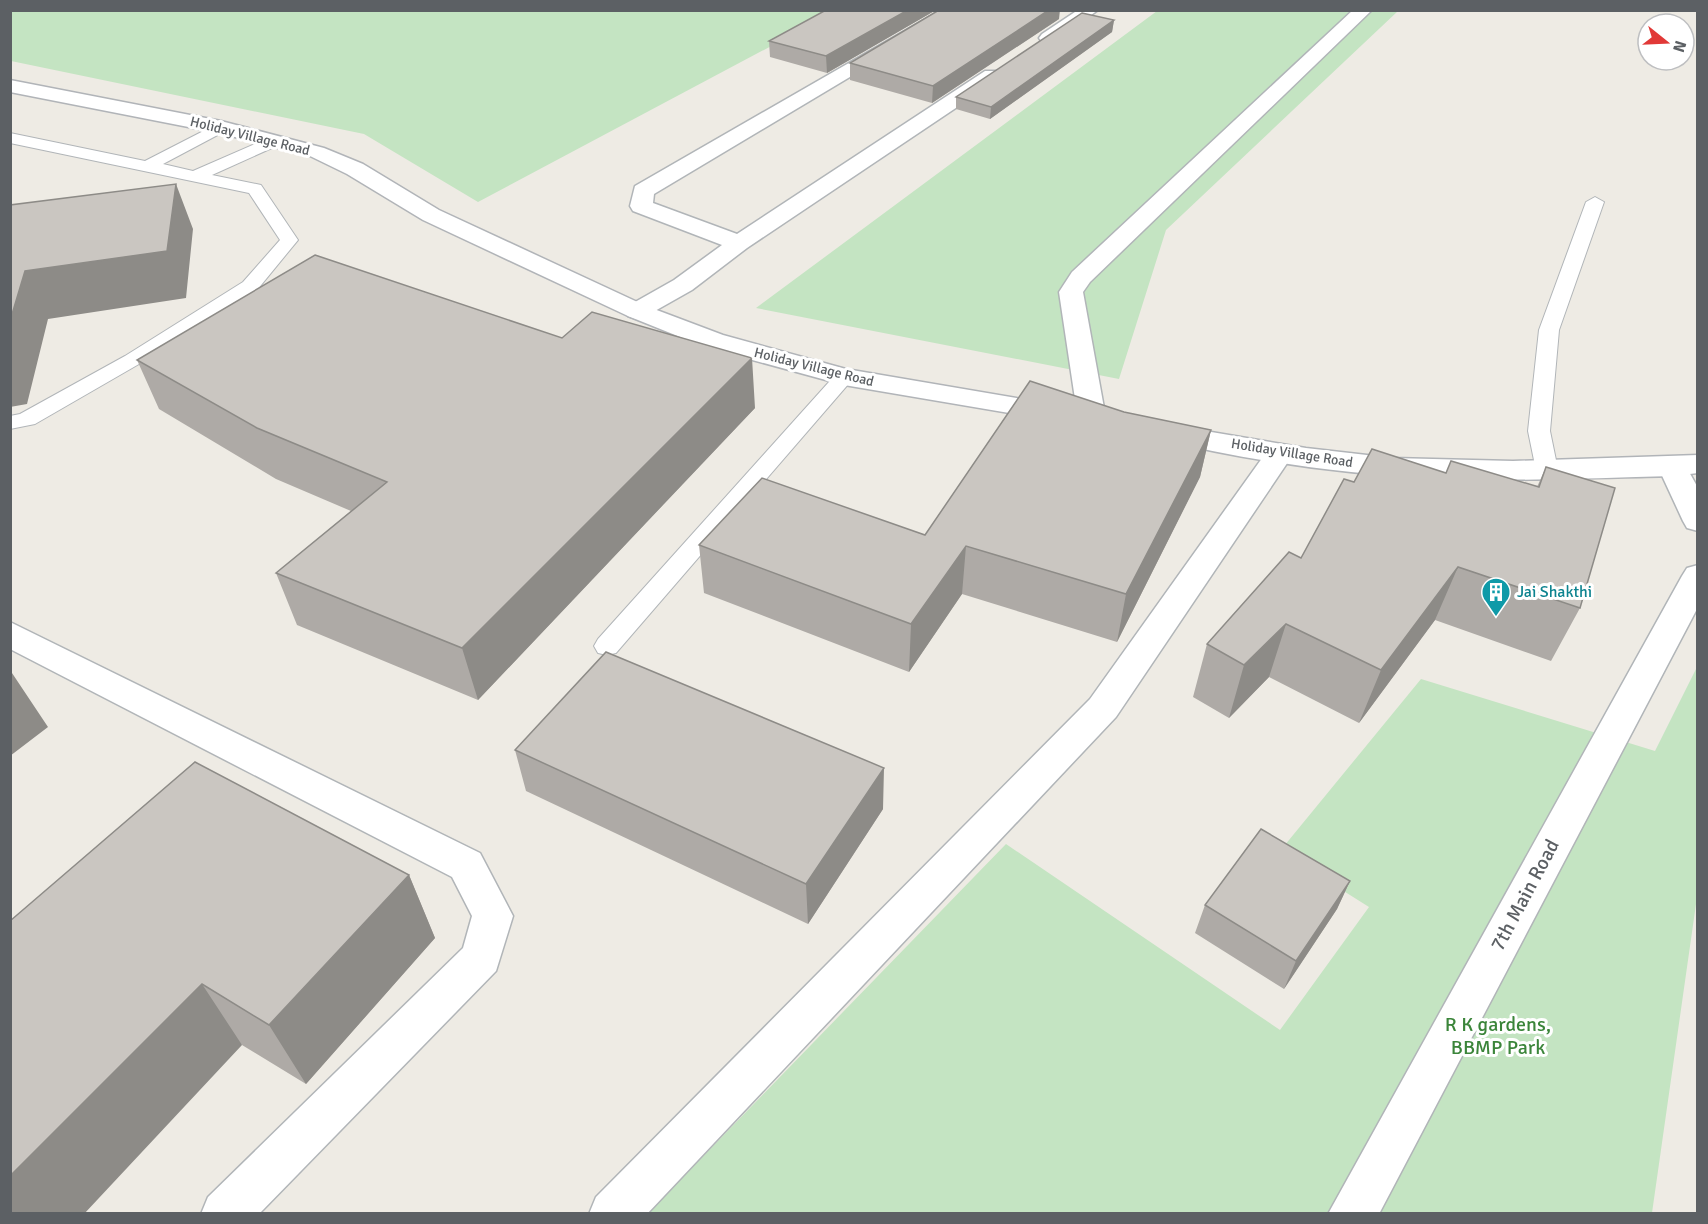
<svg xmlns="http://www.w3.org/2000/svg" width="1708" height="1224" viewBox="0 0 1708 1224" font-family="Signika,sans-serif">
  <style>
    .green { fill: #c4e4c2 }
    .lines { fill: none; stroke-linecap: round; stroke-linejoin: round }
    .lane-casing { stroke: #b1b5b8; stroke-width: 2 }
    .street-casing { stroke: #b1b5b8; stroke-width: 3 }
    .secondary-casing { stroke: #b1b4b8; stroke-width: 3 }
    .lane { fill: #fff; fill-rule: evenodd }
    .street { fill: #fff; fill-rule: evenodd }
    .secondary { fill: #fff; fill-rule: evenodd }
    .wall { fill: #aeaaa6 }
    .shaded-wall { fill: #8d8b87 }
    .building { fill: #cac6c1; stroke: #8d8b87; stroke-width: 1.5 }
    .labels { text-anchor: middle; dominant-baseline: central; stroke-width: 6; stroke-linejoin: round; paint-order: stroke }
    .far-street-label { font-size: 14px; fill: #5c6064; stroke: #fff }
    .culture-label { font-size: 16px; fill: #0d838f; stroke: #fff; text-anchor: start }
    .near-street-label { font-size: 20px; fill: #5c6064; stroke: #fff }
    .near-park-label { font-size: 20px; fill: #3b853a; stroke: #fff }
  </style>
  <rect width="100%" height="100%" fill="#eeebe4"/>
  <path class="green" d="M 11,11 L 837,11 L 478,202 L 364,134 L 11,61 Z
    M 1157,11 L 1398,11 L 1166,230 L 1119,379 L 756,308 Z
    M 1697,667 L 1697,897 L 1652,1213 L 647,1214 L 1006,844 L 1280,1030 L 1369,907 L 1280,851 L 1421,679 L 1655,751 Z"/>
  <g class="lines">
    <g class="lane-casing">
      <path id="lane" d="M 221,122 L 227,124 L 229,127 L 227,130 L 163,164 L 193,171 L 271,137 L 283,137 L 285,140 L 283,143 L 212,175 L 261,185 L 298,240 L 257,290 L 139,364 L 35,424 L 10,429 L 10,416 L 20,414 L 125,356 L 243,282 L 280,240 L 249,193 L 10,143 L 10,133 L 145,161 Z
        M 1595,197 L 1604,202 L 1559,330 L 1550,431 L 1558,470 L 1555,475 L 1539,475 L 1536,470 L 1528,431 L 1539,330 L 1586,202 Z
        M 844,371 L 851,373 L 854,377 L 851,381 L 616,653 L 607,655 L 598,653 L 594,646 L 598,639 L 837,373 Z"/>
    </g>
    <g class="street-casing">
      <path id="street" d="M 941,10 L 962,10 L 654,194 L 653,203 L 737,234 L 985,71 L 999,71 L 1002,75 L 999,79 L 747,248 L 692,290 L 646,316 L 637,319 L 628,316 L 624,311 L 628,306 L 674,280 L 722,245 L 633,211 L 630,206 L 635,186 Z
        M 1078,10 L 1098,10 L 1054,42 L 1042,42 L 1039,38 L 1042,34 Z
        M 1353,10 L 1372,10 L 1090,282 L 1083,292 L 1106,419 L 1102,425 L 1092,427 L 1082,425 L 1078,419 L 1059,292 L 1072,272 Z
        M 1280,444 L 1290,447 L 1294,453 L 1116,717 L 647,1214 L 589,1214 L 596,1197 L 1090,699 L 1270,447 Z
        M 1673,458 L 1683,461 L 1698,488 L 1698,531 L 1687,528 L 1683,521 L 1658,467 L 1663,461 Z
        M 1698,565 L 1698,607 L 1379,1214 L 1328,1214 L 1682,576 L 1687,568 Z
        M 10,622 L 480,853 L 513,916 L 496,971 L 259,1214 L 201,1214 L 208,1197 L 463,948 L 472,916 L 452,877 L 10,649 Z"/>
    </g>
    <g class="secondary-casing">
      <path id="secondary" d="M 10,80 L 221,121 L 324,148 L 363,164 L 439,210 L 646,306 L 723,335 L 846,369 L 1057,405 L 1067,407 L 1071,413 L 1067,419 L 1057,421 L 844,385 L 705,347 L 628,316 L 423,220 L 347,174 L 310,156 L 219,133 L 10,92 Z
        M 1164,424 L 1306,448 L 1393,458 L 1513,461 L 1698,455 L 1698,473 L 1673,476 C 1593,478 1512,482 1432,478 C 1340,474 1244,460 1154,438 L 1150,432 L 1154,426 Z"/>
    </g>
    <use href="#lane" class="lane"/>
    <use href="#street" class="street"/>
    <use href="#secondary" class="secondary"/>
  </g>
  <path class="wall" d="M 826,10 L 936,10 L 827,73 L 770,57 L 769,41 Z
    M 1059,19 L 932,103 L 850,80 L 850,63 Z
    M 1114,20 L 1112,32 L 990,119 L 956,109 L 956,97 Z
    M 137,360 L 755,408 L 478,700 L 297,625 L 276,573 L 351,511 L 276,479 L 159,409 Z
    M 1124,412 L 1211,430 L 1200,477 L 1117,642 L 962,594 L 909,672 L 704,593 L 699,545 L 925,535 Z
    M 1546,467 L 1580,608 L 1551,661 L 1435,620 L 1359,723 L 1269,677 L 1229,718 L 1193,697 L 1207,644 L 1301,558 L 1354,482 L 1446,473 L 1537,487 Z
    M 515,750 L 883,809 L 808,924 L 526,791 Z
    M 409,875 L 435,938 L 306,1084 L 242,1045 L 10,921 Z
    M 1350,881 L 1337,909 L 1284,989 L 1195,933 L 1205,905 Z"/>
  <path class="shaded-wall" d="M 908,10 L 936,10 L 827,73 L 826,56 Z
    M 1049,10 L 1060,10 L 1059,19 L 932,103 L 933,86 Z
    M 1114,20 L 1112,32 L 990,119 L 991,107 Z
    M 176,184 L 193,229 L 186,298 L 48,319 L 27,404 L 10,407 L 10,321 L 25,271 Z
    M 752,358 L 755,408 L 478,700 L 462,648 Z
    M 1211,430 L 1200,477 L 1117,642 L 1126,594 Z
    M 966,546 L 962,594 L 909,672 L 911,624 Z
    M 1458,567 L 1435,620 L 1359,723 L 1381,670 Z
    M 1286,624 L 1269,677 L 1229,718 L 1244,665 Z
    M 10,670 L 48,727 L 10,756 Z
    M 884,768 L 883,809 L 808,924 L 806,884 Z
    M 409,875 L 435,938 L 306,1084 L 269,1025 Z
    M 1350,881 L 1337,909 L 1284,989 L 1296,961 Z
    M 202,984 L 242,1045 L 84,1214 L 10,1214 L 10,1176 Z"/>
  <path class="building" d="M 826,10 L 908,10 L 826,56 L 769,41 Z
    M 939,10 L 1049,10 L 933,86 L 850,63 Z
    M 1082,13 L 1114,20 L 991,107 L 956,97 Z
    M 176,184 L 167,251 L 25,271 L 10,321 L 10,205 Z
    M 315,255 L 562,338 L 592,312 L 752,358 L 462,648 L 276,573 L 387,482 L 257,428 L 137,360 Z
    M 1030,381 L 1124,412 L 1211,430 L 1126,594 L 966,546 L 911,624 L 699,545 L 762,478 L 925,535 Z
    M 1372,449 L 1446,473 L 1451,461 L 1539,487 L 1546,467 L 1615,488 L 1580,608 L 1458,567 L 1381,670 L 1286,624 L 1244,665 L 1207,644 L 1289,552 L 1301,558 L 1344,479 L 1354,482 Z
    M 606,652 L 884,768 L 806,884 L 515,750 Z
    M 195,762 L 409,875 L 269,1025 L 202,984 L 10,1176 L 10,921 Z
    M 1261,829 L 1350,881 L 1296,961 L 1205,905 Z"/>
  <defs>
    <g id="building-pin" transform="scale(1.5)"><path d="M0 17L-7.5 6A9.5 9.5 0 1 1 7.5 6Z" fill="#0f9aa8" stroke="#fff"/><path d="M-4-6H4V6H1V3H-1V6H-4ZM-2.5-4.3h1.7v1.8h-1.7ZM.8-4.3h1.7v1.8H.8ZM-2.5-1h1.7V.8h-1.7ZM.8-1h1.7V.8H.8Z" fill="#fff"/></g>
  </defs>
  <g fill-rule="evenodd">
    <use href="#building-pin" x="1496" y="592"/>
  </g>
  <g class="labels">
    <g class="far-street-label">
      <text transform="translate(250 136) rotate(14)">Holiday Village Road</text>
      <text transform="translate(814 367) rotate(14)">Holiday Village Road</text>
      <text transform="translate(1292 453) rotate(9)">Holiday Village Road</text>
    </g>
    <g class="culture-label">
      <text x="1517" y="592">Jai Shakthi</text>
    </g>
    <g class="near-street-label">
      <text transform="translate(1525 895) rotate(-62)">7th Main Road</text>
    </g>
    <g class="near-park-label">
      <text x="1498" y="1024">R K gardens,<tspan x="1498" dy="23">BBMP Park</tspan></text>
    </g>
  </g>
  <rect width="1708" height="1224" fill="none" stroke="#5c6064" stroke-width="24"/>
  <g transform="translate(1666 42) rotate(108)"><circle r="28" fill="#ffffff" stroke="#bebfc1" stroke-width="1.5"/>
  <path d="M0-4.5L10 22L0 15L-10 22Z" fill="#e13937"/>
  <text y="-9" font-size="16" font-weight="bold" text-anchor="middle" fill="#5c6064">N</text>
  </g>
</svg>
